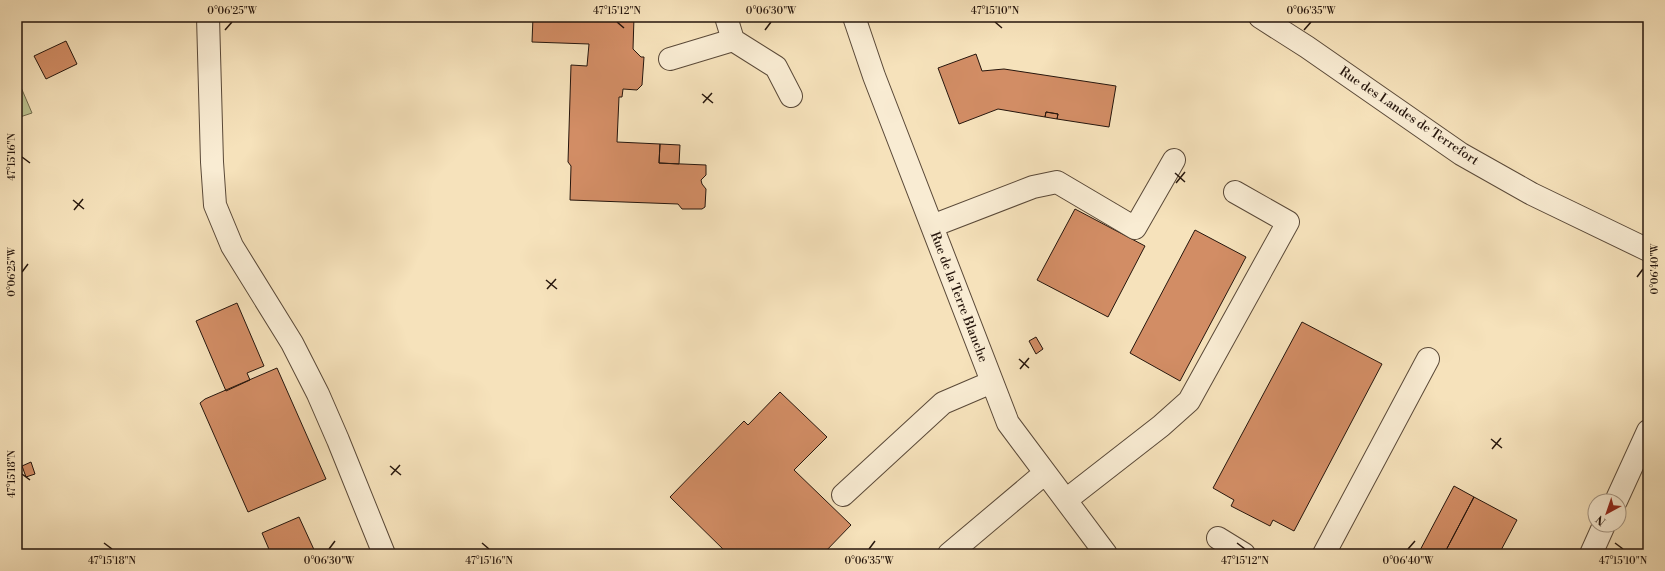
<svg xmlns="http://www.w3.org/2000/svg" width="1665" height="571" viewBox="0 0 1665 571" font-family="'Libre Bodoni',serif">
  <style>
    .green { fill: #bcc390; stroke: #716c4e }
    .building { fill: #d28d65; stroke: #26160d }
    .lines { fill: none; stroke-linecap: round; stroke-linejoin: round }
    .minor-casing { stroke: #5a4938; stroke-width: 24 }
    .minor { stroke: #f9ecd3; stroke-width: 22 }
    .ticks { fill: none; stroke: #26160d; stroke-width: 1.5 }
    .labels { text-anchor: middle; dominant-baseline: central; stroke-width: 3; stroke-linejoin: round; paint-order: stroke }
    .street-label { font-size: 13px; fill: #26160d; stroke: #f9ecd3 }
    .neatline { fill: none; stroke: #26160d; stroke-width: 1.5 }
    .ticks-label { font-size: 10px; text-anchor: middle; fill: #26160d }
  </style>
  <rect width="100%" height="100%" fill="#f6e2bb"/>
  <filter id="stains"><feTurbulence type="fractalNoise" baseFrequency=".005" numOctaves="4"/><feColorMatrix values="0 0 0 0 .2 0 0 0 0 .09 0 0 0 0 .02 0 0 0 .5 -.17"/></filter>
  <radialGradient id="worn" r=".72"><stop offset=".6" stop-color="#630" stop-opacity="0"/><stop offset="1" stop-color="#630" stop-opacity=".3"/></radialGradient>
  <path class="green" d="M 17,78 L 32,113 L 17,118 Z"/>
  <path class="building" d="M 533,17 L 634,17 L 633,49 L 641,57 L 644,57 L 642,85 L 637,90 L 623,89 L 622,97 L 619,97 L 617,142 L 660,144 L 659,163 L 706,165 L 706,175 L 701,180 L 702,184 L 706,189 L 705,207 L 702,209 L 682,209 L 678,204 L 570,200 L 571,166 L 568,162 L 571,65 L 587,66 L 589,44 L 532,42 Z
    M 66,41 L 77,64 L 46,79 L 34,56 Z
    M 976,54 L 982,71 L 1004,69 L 1116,86 L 1109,127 L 1057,119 L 1058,114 L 1046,112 L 1045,117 L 998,109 L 959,124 L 938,68 Z
    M 1046,112 L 1058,114 L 1057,119 L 1045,117 Z
    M 660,144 L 680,145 L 679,164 L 659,163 Z
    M 1075,209 L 1145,246 L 1108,317 L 1037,280 Z
    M 1195,230 L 1246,257 L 1180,381 L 1130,353 Z
    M 237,303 L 264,366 L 247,373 L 250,380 L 226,391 L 196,321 Z
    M 1302,322 L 1382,364 L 1294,531 L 1273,520 L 1270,526 L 1231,506 L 1234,500 L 1213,488 Z
    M 1036,337 L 1043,349 L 1036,354 L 1029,341 Z
    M 277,368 L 326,479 L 248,512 L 200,403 L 205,399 Z
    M 780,392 L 827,437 L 794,470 L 851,525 L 823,554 L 728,554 L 670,497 L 744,421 L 748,425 Z
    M 31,462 L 35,474 L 26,477 L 22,466 Z
    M 1454,486 L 1474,497 L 1444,554 L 1418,554 Z
    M 1474,497 L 1517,520 L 1499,554 L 1444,554 Z
    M 299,517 L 316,554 L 271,554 L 262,533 Z
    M 1648,529 L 1648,554 L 1643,554 Z"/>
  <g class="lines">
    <g class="minor-casing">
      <path id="minor" d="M 208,17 L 212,162 L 215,205 L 232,246 L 292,343 L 318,394 L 338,440 L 384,554
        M 854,17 L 874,76 L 1008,423 L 1106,554
        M 1260,17 L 1307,47 L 1461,154 L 1532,194 L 1648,250
        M 733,40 L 776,67 L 791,96
        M 670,59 L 733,40 L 726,17
        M 932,226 L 1033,187 L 1057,182 L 1135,228 L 1174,160
        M 843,495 L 943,403 L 992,382
        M 1066,500 L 1161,426 L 1189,401 L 1288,222 L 1235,192
        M 1616,501 L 1648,431
        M 1218,538 L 1244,554
        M 949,554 L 1045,473
        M 1324,554 L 1428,359
        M 1591,554 L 1604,525"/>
    </g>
    <use href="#minor" class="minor"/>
  </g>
  <path class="ticks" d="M 617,22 L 624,28M 995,22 L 1002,28M 225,30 L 232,22M 765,30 L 771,22M 1304,30 L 1311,22M 702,94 L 713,103M 703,103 L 712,93M 22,157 L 30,163M 1175,173 L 1185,182M 1176,183 L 1185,172M 73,200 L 84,209M 74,210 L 83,199M 22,272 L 28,264M 1637,277 L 1643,269M 546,280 L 557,289M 547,289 L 556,279M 1019,359 L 1029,368M 1020,369 L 1029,358M 1491,439 L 1502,448M 1492,449 L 1501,438M 390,466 L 401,475M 22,474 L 30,480M 391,475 L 400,465M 104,543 L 112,549M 482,543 L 489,549M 1237,543 L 1245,549M 1615,543 L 1623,549M 329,549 L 335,541M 869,549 L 875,541M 1408,549 L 1415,541"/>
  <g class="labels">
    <g class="street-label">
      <text transform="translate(1409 116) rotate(34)">Rue des Landes de Terrefort</text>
      <text transform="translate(959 297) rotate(69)">Rue de la Terre Blanche</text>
    </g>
  </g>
  <rect width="1665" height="571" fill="none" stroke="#f6e2bb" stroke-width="44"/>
  <g transform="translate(1607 513) rotate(220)"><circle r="19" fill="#f9ecd3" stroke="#a59684"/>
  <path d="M0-3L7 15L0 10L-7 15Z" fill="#8f2418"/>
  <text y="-6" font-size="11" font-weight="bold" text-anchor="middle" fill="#26160d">N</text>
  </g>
  <rect x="22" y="22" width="1621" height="527" class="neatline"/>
  <g class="ticks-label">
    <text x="232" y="14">0°06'25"W</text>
    <text x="617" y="14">47°15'12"N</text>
    <text x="771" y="14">0°06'30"W</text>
    <text x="995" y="14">47°15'10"N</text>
    <text x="1311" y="14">0°06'35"W</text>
    <text transform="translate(11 157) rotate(-90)" y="4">47°15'16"N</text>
    <text transform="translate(1654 269) rotate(-90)" y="4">0°06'40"W</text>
    <text transform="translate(11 272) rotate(-90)" y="4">0°06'25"W</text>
    <text transform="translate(11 474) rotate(-90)" y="4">47°15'18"N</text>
    <text x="112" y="564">47°15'18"N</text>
    <text x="329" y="564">0°06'30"W</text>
    <text x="489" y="564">47°15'16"N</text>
    <text x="869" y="564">0°06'35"W</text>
    <text x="1245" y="564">47°15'12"N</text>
    <text x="1408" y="564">0°06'40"W</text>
    <text x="1623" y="564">47°15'10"N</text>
  </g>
  <rect width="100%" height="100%" filter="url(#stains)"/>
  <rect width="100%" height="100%" fill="url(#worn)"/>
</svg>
